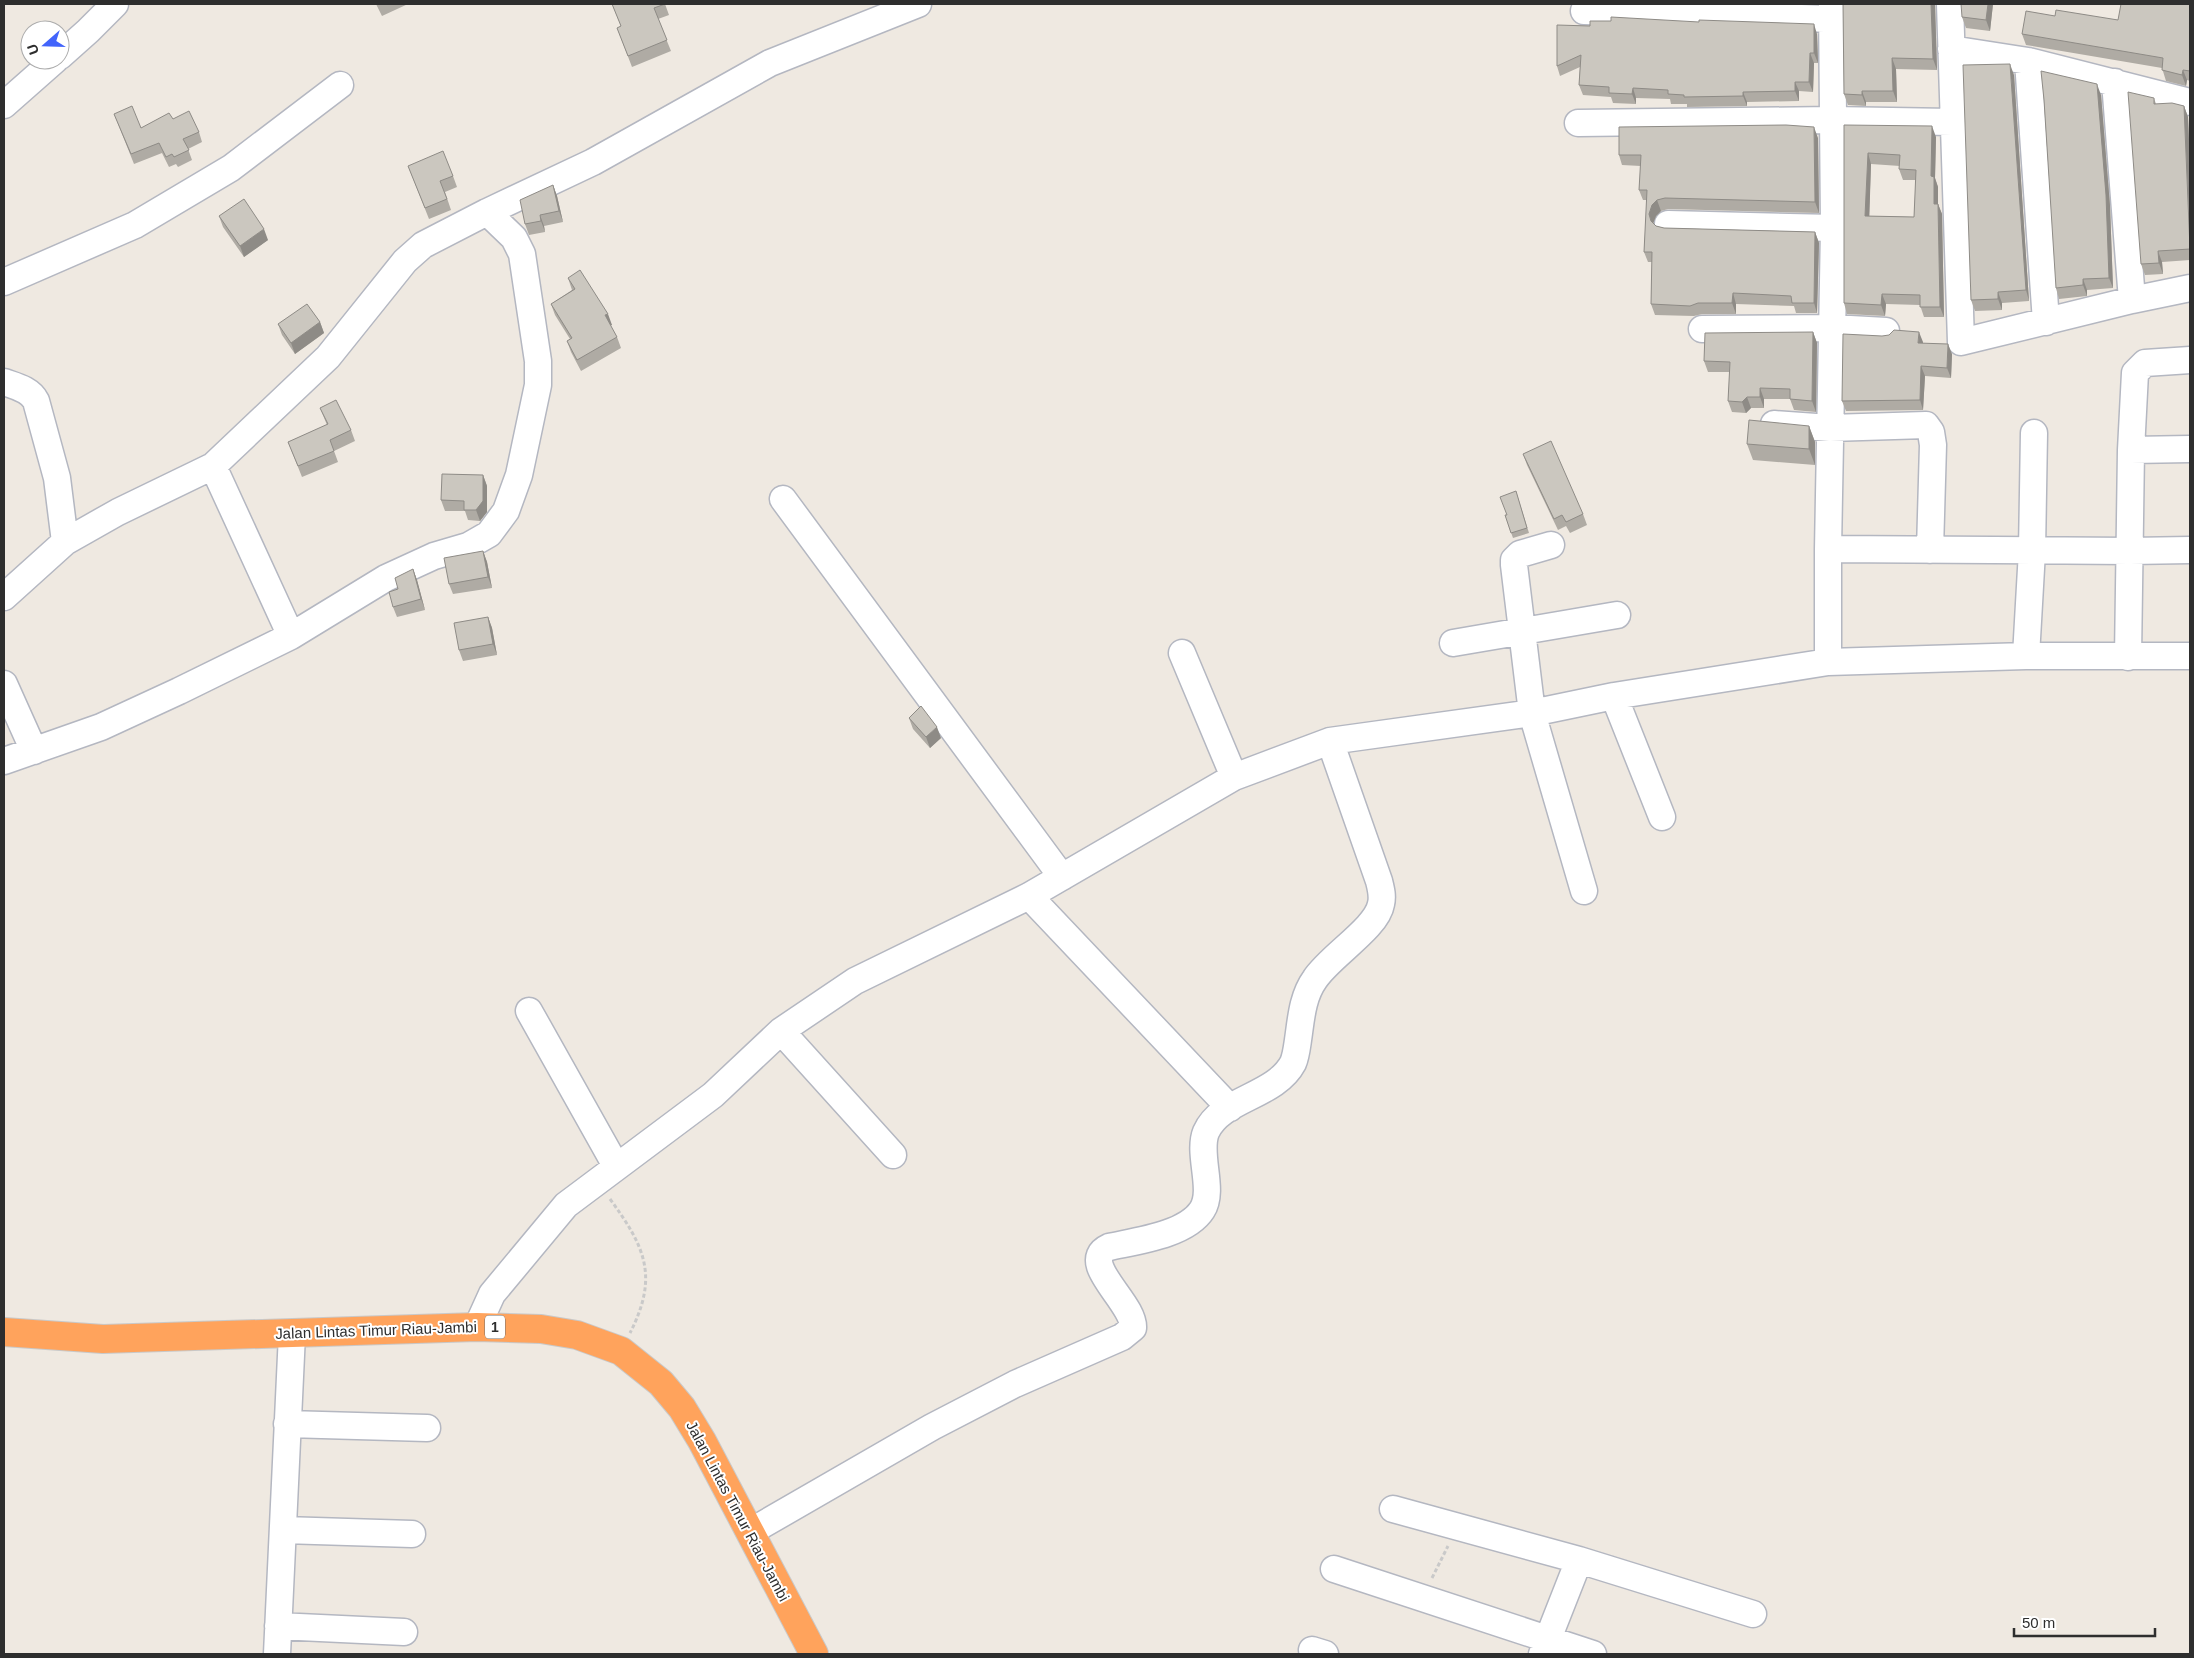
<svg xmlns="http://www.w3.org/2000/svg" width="2194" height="1658" viewBox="0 0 2194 1658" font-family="Arial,sans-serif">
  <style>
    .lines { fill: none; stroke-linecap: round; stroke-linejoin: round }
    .minor-casing { stroke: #b4b7c1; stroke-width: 29 }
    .highway-casing { stroke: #c9c9c9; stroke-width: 30 }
    .path { stroke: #c9c9c9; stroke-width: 3; stroke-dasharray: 4 2.5; stroke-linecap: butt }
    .minor { stroke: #fff; stroke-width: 26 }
    .highway { stroke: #ffa35c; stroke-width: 28 }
    .wall { fill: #afaba4; fill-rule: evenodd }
    .shaded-wall { fill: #8e8b86 }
    .building { fill: #cbc7bf; stroke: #8e8b86; fill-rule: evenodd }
    .labels { text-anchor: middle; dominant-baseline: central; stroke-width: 4; stroke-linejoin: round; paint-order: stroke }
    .shield { fill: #fff; stroke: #6d6d6d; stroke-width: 1 }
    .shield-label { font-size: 14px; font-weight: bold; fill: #2e2e2e }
    .street-label { font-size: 15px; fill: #2e2e2e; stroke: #fff }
  </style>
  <rect width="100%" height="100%" fill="#efe9e1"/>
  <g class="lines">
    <g class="minor-casing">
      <path id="minor" d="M 1950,4 L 1961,342 L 2132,300 L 2190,288
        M 1584,11 L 1832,19
        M 1951,49 L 2028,61 L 2190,102
        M 60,56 L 88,31 L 115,4
        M 2028,61 L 2046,322
        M 2115,82 L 2132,300
        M 4,105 L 55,60
        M 1578,123 L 1831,120 L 1952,122
        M 1668,224 L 1834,228
        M 4,282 L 135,225 L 231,168 L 340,85
        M 1702,329 L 1832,328 L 1886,331
        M 4,382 C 15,386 30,389 36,401 L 57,478 L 65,542
        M 1774,424 L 1830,428 L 1926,425 L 1931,432 L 1933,445 L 1930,550
        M 2131,450 L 2190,449
        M 213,466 L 291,636
        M 783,499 L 1062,877
        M 1551,545 L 1520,554 L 1514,560 L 1514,565 L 1532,713 L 1584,891
        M 1828,549 L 2130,551 L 2190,550
        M 4,597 L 65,542 L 118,512 L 213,466 L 328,357 L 405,261 L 423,245 L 487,212 L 593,162 L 770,63 L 918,4
        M 1453,643 L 1617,615
        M 1182,653 L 1234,777
        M 2026,656 L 2032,551 L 2034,433
        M 2128,657 L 2131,450 L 2135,373 L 2145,363 L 2190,360
        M 1828,662 L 1828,549 L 1834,228 L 1832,4
        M 4,684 L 34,751
        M 1614,696 L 1662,817
        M 4,761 L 101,727 L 179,691 L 291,636 L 386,578 L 434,556 L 468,546 L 489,534 L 506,511 L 519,475 L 538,385 L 538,361 L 522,254 L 514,238 L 487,212
        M 1029,896 L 1230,1108
        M 529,1011 L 616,1166
        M 781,1031 L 893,1155
        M 477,1327 L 492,1294 L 566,1205 L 713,1095 L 781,1031 L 855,981 L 1029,896 L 1234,777 L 1330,741 L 1532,713 L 1614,696 L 1828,662 L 2026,656 L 2190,656
        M 287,1424 L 427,1428
        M 1393,1509 L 1579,1560 L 1753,1614
        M 283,1530 L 412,1534
        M 750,1532 L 932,1427 L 1015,1384 L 1122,1337 L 1133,1328 C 1135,1303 1076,1262 1109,1247 C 1136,1241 1186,1235 1202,1210 C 1215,1190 1197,1154 1206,1132 C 1221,1098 1275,1097 1293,1063 C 1296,1056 1297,1047 1298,1040 C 1301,1020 1302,997 1315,979 C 1330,956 1377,928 1381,904 C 1383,896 1381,889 1379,881 L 1330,741
        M 1334,1569 L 1593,1654
        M 278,1626 L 404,1632
        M 1312,1650 L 1325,1654
        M 277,1654 L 292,1334
        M 1542,1654 L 1579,1560"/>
    </g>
    <g class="highway-casing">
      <path id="highway" d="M 4,1332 L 103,1339 L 477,1327 L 541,1329 L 577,1335 L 621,1351 L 661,1383 L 682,1408 L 702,1441 L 814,1654"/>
    </g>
    <path class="path" d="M 610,1199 C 645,1247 659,1276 630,1333
      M 1432,1578 L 1448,1546"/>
    <use href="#minor" class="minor"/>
    <use href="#highway" class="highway"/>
  </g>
  <path class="wall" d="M 376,4 L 408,4 L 382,16 Z
    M 612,4 L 665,4 L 669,15 L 658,19 L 671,51 L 632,67 L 617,28 L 621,26 Z
    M 1843,4 L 1935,4 L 1937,70 L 1896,69 L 1897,102 L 1866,102 L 1866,106 L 1848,105 L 1844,94 Z
    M 1993,4 L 1990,31 L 1966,28 L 1962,17 Z
    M 2177,4 L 2190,4 L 2190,81 L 2187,80 L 2186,86 L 2166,81 L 2162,68 L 2026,45 L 2022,34 L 2055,16 L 2118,20 Z
    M 1590,26 L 1817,34 L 1818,63 L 1814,63 L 1813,92 L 1799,91 L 1799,101 L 1747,102 L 1747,106 L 1687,107 L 1687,104 L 1671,104 L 1670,99 L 1636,98 L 1636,104 L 1613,103 L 1611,97 L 1583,95 L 1579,85 L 1580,67 L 1560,76 L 1557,66 Z
    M 2014,75 L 2029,301 L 2002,303 L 2002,310 L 1975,311 L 1971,300 Z
    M 2101,95 L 2110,206 L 2113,288 L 2087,290 L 2087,296 L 2059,299 L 2056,288 Z
    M 2154,98 L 2156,104 L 2184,106 L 2188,117 L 2190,162 L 2190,260 L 2162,262 L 2163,274 L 2145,275 L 2141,264 Z
    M 114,114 L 141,128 L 173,119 L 199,132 L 202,142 L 188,149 L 192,160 L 178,167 L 176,164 L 169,167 L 162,153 L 134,164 Z
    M 1844,125 L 1936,137 L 1935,178 L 1938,187 L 1938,204 L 1942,214 L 1944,317 L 1924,317 L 1920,305 L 1886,304 L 1885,316 L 1847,314 L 1844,303 ZM 1871,164 L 1900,166 L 1899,169 L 1903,180 L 1916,180 L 1914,217 L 1869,216 Z
    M 1818,138 L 1819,213 L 1668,209 L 1661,211 L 1656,216 L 1653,223 L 1656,226 L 1664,228 L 1815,232 L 1819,243 L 1817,313 L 1796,313 L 1794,306 L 1736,304 L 1736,314 L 1702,314 L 1694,316 L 1655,315 L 1651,304 L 1652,262 L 1648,262 L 1644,252 L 1647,200 L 1643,200 L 1639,190 L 1641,166 L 1622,165 L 1619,155 Z
    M 408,166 L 453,176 L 457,187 L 445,192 L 451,210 L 429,219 Z
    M 553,185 L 557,196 L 563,222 L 544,226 L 545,232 L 529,235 L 525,224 Z
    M 219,216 L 268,240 L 244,257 L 223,227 Z
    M 568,278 L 612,325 L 610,325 L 617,337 L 621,348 L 581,371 L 571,352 L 567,341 L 570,339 L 555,315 L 551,304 L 572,290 Z
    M 320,322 L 324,333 L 295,354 L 282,335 L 278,324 Z
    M 1813,332 L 1817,343 L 1816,412 L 1794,410 L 1790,399 L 1764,399 L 1764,408 L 1751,408 L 1746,413 L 1732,412 L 1728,401 L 1730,372 L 1708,372 L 1704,361 Z
    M 1882,336 L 1923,342 L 1923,343 L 1952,354 L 1951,378 L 1925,376 L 1923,410 L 1846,411 L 1842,401 Z
    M 320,408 L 351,430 L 355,441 L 334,451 L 338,462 L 302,477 L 288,442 L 327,425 Z
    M 1809,426 L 1815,442 L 1815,465 L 1753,460 L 1747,444 Z
    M 1523,454 L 1583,514 L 1587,525 L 1570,533 L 1566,526 L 1558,530 L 1527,465 Z
    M 483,475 L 487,486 L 487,512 L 480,521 L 468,520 L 465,511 L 445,511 L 441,500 Z
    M 1516,491 L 1529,533 L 1513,538 L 1505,515 L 1507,515 Z
    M 483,551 L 487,562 L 492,588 L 453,594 L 449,584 Z
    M 413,569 L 417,580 L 425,610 L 397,617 L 393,607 L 398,589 Z
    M 488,617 L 492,628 L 497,655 L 463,661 L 459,650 Z
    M 909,718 L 941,738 L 930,748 L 913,729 Z"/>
  <path class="shaded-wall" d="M 1931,4 L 1935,4 L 1937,70 L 1933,59 Z
    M 1988,4 L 1993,4 L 1990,31 L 1986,20 Z
    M 1814,24 L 1817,34 L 1818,63 L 1814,53 Z
    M 1810,53 L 1814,63 L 1813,92 L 1809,82 Z
    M 1892,58 L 1896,69 L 1897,102 L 1893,91 Z
    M 2010,64 L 2014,75 L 2029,301 L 2026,290 Z
    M 2183,70 L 2187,80 L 2186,86 L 2182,75 Z
    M 1795,82 L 1799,91 L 1799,101 L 1795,91 Z
    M 2097,84 L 2101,95 L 2110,206 L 2113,288 L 2109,278 Z
    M 1633,88 L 1636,98 L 1636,104 L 1632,94 Z
    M 1862,91 L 1866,102 L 1866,106 L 1862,95 Z
    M 1743,92 L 1747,102 L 1747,106 L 1743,96 Z
    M 2184,106 L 2188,117 L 2190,162 L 2190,236 Z
    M 1932,126 L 1936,137 L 1935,178 L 1938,187 L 1938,214 L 1934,204 L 1931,176 Z
    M 1814,127 L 1818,138 L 1819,213 L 1815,202 Z
    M 1868,153 L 1871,164 L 1869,227 L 1865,216 Z
    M 553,185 L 557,196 L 563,222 L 559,211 Z
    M 1657,200 L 1661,211 L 1656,216 L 1653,224 L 1655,232 L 1649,214 L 1652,205 Z
    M 1938,204 L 1942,214 L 1944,317 L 1940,307 Z
    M 540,215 L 544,226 L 545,232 L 541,221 Z
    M 264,229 L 268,240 L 244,257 L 240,246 Z
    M 1815,232 L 1819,243 L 1817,313 L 1814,303 Z
    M 2158,251 L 2162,262 L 2163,274 L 2159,263 Z
    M 2083,279 L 2087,290 L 2087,296 L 2083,285 Z
    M 1998,292 L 2002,303 L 2002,310 L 1998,299 Z
    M 1733,293 L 1736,304 L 1736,314 L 1732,303 Z
    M 1882,294 L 1886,304 L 1885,316 L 1881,305 Z
    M 608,314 L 612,325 L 609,326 L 605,315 Z
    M 320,322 L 324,333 L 295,354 L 291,343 Z
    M 1813,332 L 1817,343 L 1816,412 L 1812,401 Z
    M 1919,332 L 1923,342 L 1922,353 L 1918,343 Z
    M 1948,344 L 1952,354 L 1951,378 L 1947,368 Z
    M 1921,366 L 1925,376 L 1923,410 L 1920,400 Z
    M 1760,388 L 1764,399 L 1764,408 L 1760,397 Z
    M 1747,397 L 1751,408 L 1746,413 L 1742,402 Z
    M 1809,426 L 1815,442 L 1815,465 L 1809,449 Z
    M 483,475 L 487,486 L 487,512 L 480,521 L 476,510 Z
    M 483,551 L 487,562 L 492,588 L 488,577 Z
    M 413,569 L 417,580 L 425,610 L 421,599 Z
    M 488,617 L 492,628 L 497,655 L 493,644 Z
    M 937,727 L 941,738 L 930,748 L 926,737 Z"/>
  <path class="building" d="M 612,4 L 665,4 L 654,8 L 667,40 L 628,56 L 617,28 L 621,26 Z
    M 1843,4 L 1931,4 L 1933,59 L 1892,58 L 1893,91 L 1862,91 L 1862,95 L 1844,94 Z
    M 1961,4 L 1988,4 L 1986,20 L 1962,17 Z
    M 2121,4 L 2190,4 L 2190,71 L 2183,70 L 2182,75 L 2162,70 L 2163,58 L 2022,34 L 2026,11 L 2055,16 L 2056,10 L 2118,20 Z
    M 1611,17 L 1699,22 L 1699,20 L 1814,24 L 1814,53 L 1810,53 L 1809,82 L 1795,82 L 1795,91 L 1743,92 L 1743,96 L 1684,97 L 1684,95 L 1668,94 L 1668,90 L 1633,88 L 1632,94 L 1609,93 L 1609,87 L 1579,85 L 1581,55 L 1557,66 L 1557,25 L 1590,26 L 1590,21 L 1611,21 Z
    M 2010,64 L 2026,290 L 1998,292 L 1998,299 L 1971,300 L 1963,65 Z
    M 2041,71 L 2097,84 L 2106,195 L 2109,278 L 2083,279 L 2083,285 L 2056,288 L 2044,100 Z
    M 2128,92 L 2154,98 L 2154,104 L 2172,103 L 2184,106 L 2190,249 L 2158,251 L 2159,263 L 2141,264 Z
    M 132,106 L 141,128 L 169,113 L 173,119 L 189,111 L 199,132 L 183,139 L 189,150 L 174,157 L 172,154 L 166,157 L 159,143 L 131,154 L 114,114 Z
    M 1786,125 L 1814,127 L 1815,202 L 1665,198 L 1657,200 L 1652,205 L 1649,214 L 1651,221 L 1656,226 L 1664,228 L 1815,232 L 1814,303 L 1792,303 L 1791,296 L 1733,293 L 1732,303 L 1698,303 L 1690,306 L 1651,304 L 1652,252 L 1644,252 L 1647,190 L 1639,190 L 1641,155 L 1619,155 L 1619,127 Z
    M 1844,125 L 1932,126 L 1931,176 L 1934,177 L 1934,204 L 1938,204 L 1940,307 L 1920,307 L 1920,295 L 1882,294 L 1881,305 L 1844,303 ZM 1868,153 L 1900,155 L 1899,169 L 1916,170 L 1914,217 L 1865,216 Z
    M 443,151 L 453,176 L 440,181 L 447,199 L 425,208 L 408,166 Z
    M 553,185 L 559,211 L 540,215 L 541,221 L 525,224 L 520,200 Z
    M 244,199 L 264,229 L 240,246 L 219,216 Z
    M 580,270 L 608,314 L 605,315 L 617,337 L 577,360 L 567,341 L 572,338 L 551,304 L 575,289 L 568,278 Z
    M 307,304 L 320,322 L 291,343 L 278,324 Z
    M 1894,330 L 1919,332 L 1918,343 L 1948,344 L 1947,368 L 1921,366 L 1920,400 L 1842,401 L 1843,334 L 1882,336 L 1889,335 Z
    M 1813,332 L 1812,401 L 1790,399 L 1790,389 L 1760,388 L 1760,397 L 1747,397 L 1742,402 L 1728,401 L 1730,362 L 1704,361 L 1705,333 Z
    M 336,400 L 351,430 L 330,440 L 334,451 L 298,466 L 288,442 L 328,424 L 320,408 Z
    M 1749,420 L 1809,426 L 1809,449 L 1747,444 Z
    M 1551,441 L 1583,514 L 1566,522 L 1562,515 L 1554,519 L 1523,454 Z
    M 442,474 L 483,475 L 483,501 L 476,510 L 464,510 L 464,501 L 441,500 Z
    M 1516,491 L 1527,528 L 1511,533 L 1505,515 L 1507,515 L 1500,497 Z
    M 483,551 L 488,577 L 449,584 L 444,558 Z
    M 413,569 L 421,599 L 393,607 L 389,592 L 398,589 L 395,578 Z
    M 488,617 L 493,644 L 459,650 L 454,623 Z
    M 921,706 L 937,727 L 926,737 L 909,718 Z"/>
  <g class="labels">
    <rect class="shield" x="485" y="1315.5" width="20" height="23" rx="4"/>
    <g class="shield-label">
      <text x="495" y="1327">1</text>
    </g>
    <g class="street-label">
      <text transform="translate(376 1330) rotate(-2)">Jalan Lintas Timur Riau-Jambi</text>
      <text transform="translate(738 1511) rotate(62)">Jalan Lintas Timur Riau-Jambi</text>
    </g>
  </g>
  <rect width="2194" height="1658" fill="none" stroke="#2e2e2e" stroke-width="10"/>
  <g transform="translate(45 45) rotate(250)"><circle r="24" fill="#ffffff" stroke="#ababab"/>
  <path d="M0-4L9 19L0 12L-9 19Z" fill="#4264fb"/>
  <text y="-8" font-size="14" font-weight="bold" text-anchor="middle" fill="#2e2e2e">U</text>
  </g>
  <path d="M2014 1628v8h141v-8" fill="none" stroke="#2e2e2e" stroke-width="2.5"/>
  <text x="2022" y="1628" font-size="15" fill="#2e2e2e" stroke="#ffffff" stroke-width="4" paint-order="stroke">50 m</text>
</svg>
